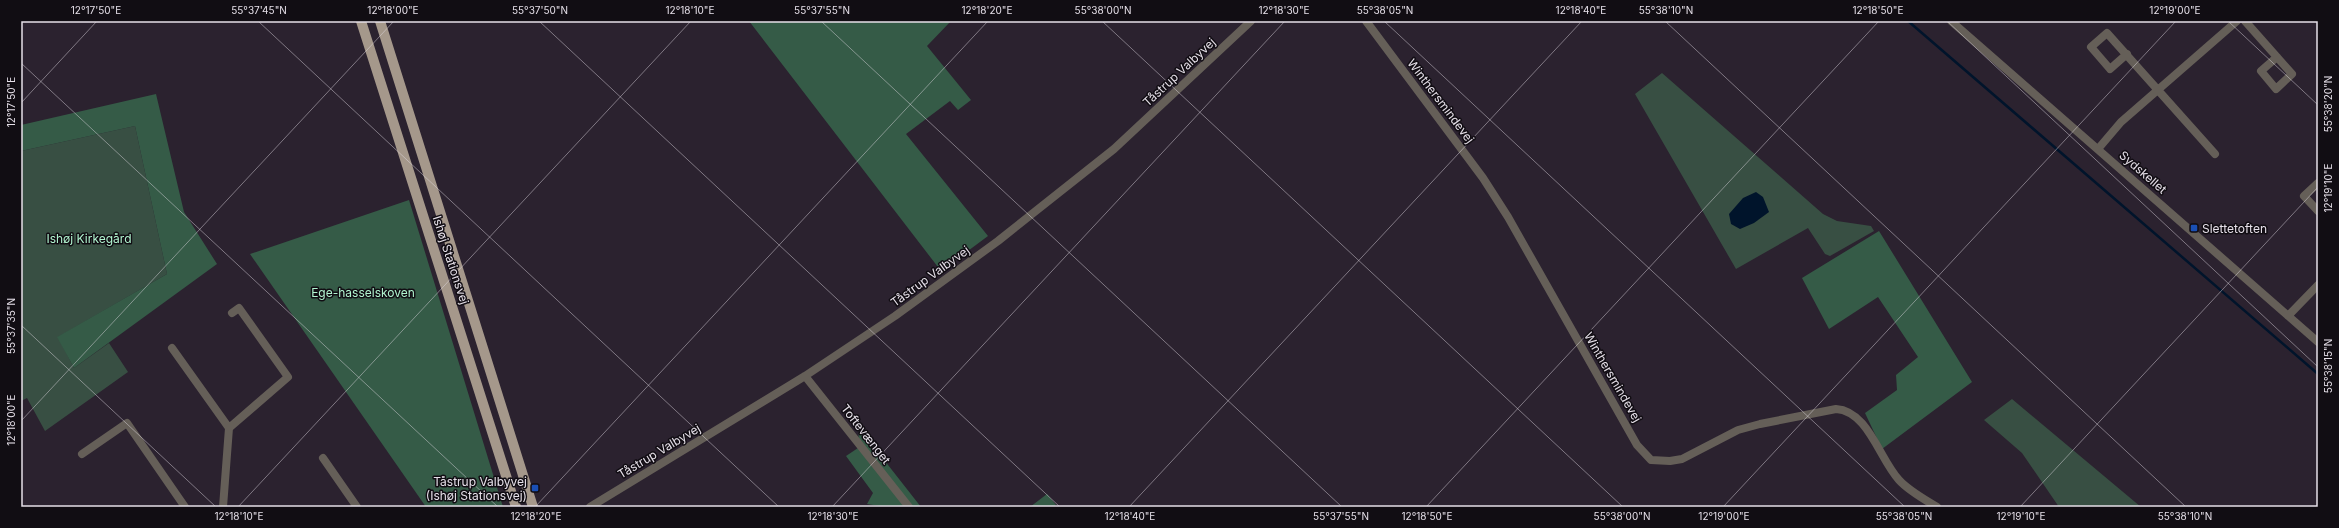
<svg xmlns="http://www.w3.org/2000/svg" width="2339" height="528" viewBox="0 0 2339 528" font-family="Inter,sans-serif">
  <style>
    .green { fill: #384f43 }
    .forest { fill: #355b47 }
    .water { fill: #00142b }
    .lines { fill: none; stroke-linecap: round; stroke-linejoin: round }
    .stream { stroke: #00142b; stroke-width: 2.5 }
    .minor { stroke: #655f58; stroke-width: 8 }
    .major { stroke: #a5988b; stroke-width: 10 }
    .ticks { fill: none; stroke: #e6e0e9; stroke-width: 1; stroke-opacity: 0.45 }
    .transit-dot { fill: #1a4fb4; stroke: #110d13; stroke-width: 1.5 }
    .labels { text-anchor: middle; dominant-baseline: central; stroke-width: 3; stroke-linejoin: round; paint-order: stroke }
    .street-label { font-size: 12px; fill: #e6e0e9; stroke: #110d13 }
    .poi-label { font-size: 12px; fill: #e6e0e9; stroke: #110d13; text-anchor: start }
    .park-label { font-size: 12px; fill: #b1f5d0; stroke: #110d13 }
    .neatline { fill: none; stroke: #e6e0e9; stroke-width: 1.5 }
    .ticks-label { font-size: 10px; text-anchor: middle; fill: #e6e0e9 }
  </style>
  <rect width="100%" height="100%" fill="#2b222f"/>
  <path class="green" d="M 1662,73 L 1823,214 L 1837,221 L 1871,226 L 1874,231 L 1830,256 L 1825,254 L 1808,228 L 1736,269 L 1635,94 Z
    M 135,126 L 167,274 L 58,337 L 74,368 L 109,343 L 128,372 L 45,431 L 27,398 L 21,401 L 21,151 Z
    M 2012,399 L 2141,507 L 2059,507 L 2022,453 L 1984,420 Z"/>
  <path class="forest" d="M 749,21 L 951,21 L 927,46 L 971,100 L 958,110 L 950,101 L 906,134 L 988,236 L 941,271 Z
    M 156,94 L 184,212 L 217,264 L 74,368 L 57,337 L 167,274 L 135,126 L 21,151 L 21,125 Z
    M 409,200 L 503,507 L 426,507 L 250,254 Z
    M 1879,231 L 1972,382 L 1882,449 L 1865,413 L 1897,390 L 1896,375 L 1918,357 L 1878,297 L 1829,329 L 1802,278 Z
    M 859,428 L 921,507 L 885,507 L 867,504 L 873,493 L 846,456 L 858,448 Z
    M 1047,494 L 1056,505 L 1053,507 L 1030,507 Z"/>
  <path class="water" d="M 1756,192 L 1763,197 L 1769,212 L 1754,223 L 1740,229 L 1731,224 L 1729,214 L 1743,198 Z"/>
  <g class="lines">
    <path class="stream" d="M 1908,21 L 2318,374"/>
    <path class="minor" d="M 1366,21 L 1483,178 L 1508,217 L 1637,445 L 1651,460 L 1670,461 L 1682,459 L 1738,430 L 1760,424 L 1836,409 C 1868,411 1879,458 1899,480 C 1909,491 1924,499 1937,507
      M 1951,21 L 2318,342
      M 2245,21 L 2292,74 L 2276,89 L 2261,71 L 2277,57
      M 2127,54 L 2110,69 L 2091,47 L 2107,33 L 2215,154
      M 2098,149 L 2121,122 L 2237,21
      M 2318,183 L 2304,196 L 2318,211
      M 2288,316 L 2318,285
      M 172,348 L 229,428
      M 805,376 L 909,507
      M 82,454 L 127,423 L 185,507
      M 323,458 L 357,507
      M 223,507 L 229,428 L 288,377 L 239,308 L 232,313
      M 590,507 L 805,376 L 895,316 L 998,241 L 1114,149 L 1251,21"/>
    <path class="major" d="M 361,21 L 516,507
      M 380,21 L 533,507"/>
  </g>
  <path class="ticks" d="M 258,21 L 779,507M 539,21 L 1060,507M 821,21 L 1342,507M 1102,21 L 1623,507M 1384,21 L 1905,507M 1665,21 L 2186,507M 1947,21 L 2318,367M 2228,21 L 2318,105M 21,63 L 498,507M 21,103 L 97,21M 21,325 L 216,507M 21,421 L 394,21M 238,507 L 691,21M 535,507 L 988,21M 832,507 L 1285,21M 1129,507 L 1582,21M 1426,507 L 1879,21M 1723,507 L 2176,21M 2020,507 L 2318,187M 2317,507 L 2318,506"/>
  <g class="transit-dot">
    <rect x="2190" y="224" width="8" height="8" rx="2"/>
    <rect x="531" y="484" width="8" height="8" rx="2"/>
  </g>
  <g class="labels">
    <g class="street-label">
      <text transform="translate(1179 72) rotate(-43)">Tåstrup Valbyvej</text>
      <text transform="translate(1441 101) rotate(53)">Winthersmindevej</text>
      <text transform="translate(2143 172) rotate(41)">Sydskellet</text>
      <text transform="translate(451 260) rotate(72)">Ishøj Stationsvej</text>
      <text transform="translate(930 276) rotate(-36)">Tåstrup Valbyvej</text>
      <text transform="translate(1613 377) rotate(60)">Winthersmindevej</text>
      <text transform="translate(866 434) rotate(52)">Toftevænget</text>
      <text transform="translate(659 451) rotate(-31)">Tåstrup Valbyvej</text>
    </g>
    <g class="poi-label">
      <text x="2202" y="228">Slettetoften</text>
      <text x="527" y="481" text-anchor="end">Tåstrup Valbyvej<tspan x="527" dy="14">(Ishøj Stationsvej)</tspan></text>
    </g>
    <g class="park-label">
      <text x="89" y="238">Ishøj Kirkegård</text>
      <text x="363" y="292">Ege-hasselskoven</text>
    </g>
  </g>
  <rect width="2339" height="528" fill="none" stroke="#110d13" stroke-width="44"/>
  <rect x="22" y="22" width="2295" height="484" class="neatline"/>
  <g class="ticks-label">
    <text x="96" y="14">12°17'50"E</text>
    <text x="259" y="14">55°37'45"N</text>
    <text x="393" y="14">12°18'00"E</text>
    <text x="540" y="14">55°37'50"N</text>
    <text x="690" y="14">12°18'10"E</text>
    <text x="822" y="14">55°37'55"N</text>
    <text x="987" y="14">12°18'20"E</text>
    <text x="1103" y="14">55°38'00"N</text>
    <text x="1284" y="14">12°18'30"E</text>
    <text x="1385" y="14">55°38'05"N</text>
    <text x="1581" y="14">12°18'40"E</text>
    <text x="1666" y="14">55°38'10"N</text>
    <text x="1878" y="14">12°18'50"E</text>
    <text x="2175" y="14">12°19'00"E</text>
    <text transform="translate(11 102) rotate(-90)" y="4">12°17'50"E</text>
    <text transform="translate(2328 104) rotate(-90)" y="4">55°38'20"N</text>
    <text transform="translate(2328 188) rotate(-90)" y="4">12°19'10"E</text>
    <text transform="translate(11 326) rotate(-90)" y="4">55°37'35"N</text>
    <text transform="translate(2328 366) rotate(-90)" y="4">55°38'15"N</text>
    <text transform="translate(11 420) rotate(-90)" y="4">12°18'00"E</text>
    <text x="239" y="520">12°18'10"E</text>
    <text x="536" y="520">12°18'20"E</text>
    <text x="833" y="520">12°18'30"E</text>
    <text x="1130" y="520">12°18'40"E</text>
    <text x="1341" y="520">55°37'55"N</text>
    <text x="1427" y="520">12°18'50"E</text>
    <text x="1622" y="520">55°38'00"N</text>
    <text x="1724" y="520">12°19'00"E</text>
    <text x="1904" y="520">55°38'05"N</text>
    <text x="2021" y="520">12°19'10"E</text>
    <text x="2185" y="520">55°38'10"N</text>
  </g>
</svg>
